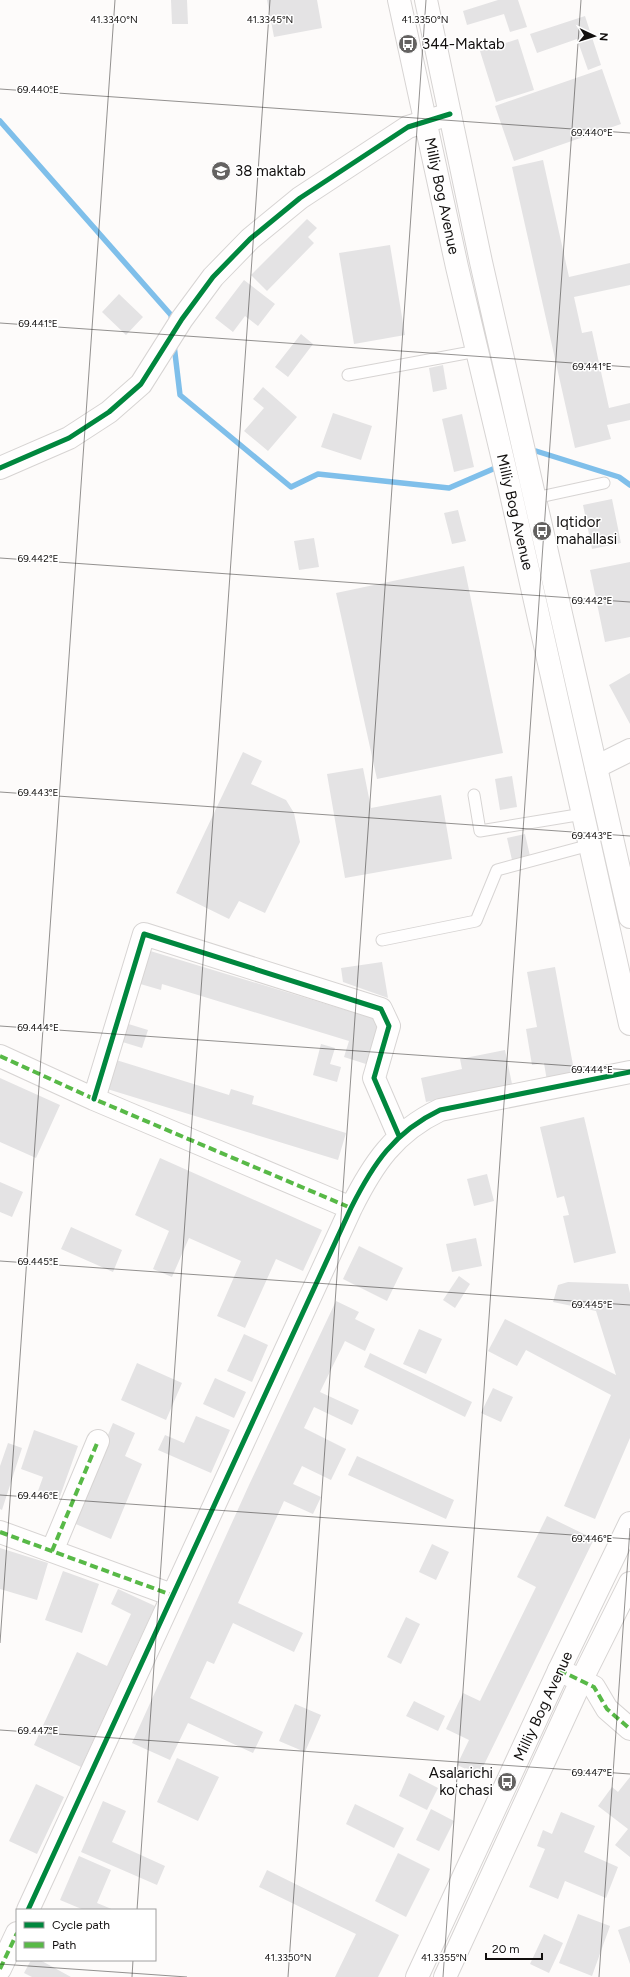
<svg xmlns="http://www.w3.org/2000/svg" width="630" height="1977" viewBox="0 0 630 1977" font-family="Figtree,sans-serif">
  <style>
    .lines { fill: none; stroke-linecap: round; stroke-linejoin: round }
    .stream { stroke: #7fbfea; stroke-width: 5.5 }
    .building { fill: #e4e3e4 }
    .service-casing { stroke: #d7d4d3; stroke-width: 13 }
    .minor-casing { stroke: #d7d4d3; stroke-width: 24 }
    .secondary-casing { stroke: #d7d4d3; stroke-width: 24 }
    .service { stroke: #fffefe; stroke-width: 11 }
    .minor { stroke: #fffefe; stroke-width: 22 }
    .secondary { stroke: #fffefe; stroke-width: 22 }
    .quiet { stroke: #58b947; stroke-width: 4; stroke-dasharray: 8 4; stroke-linecap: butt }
    .cycleway-casing { stroke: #fff; stroke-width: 8 }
    .cycleway { stroke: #00873e; stroke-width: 5 }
    .ticks { fill: none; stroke: #120f0e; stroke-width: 1; stroke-opacity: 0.45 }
    .labels { text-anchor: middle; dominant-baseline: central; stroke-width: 3; stroke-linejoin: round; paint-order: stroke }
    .poi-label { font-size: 15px; fill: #120f0e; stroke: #fff; text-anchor: start }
    .street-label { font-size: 15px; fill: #120f0e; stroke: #fff }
    .ticks-label { font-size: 10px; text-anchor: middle; fill: #120f0e; stroke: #fff; stroke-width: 3; stroke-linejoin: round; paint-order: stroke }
  </style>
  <rect width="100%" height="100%" fill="#fdfbfa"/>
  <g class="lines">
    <path class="stream" d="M 0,121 L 171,315 L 172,322
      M 174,345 L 180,395 L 291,487 L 318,474 L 449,488 L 500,466
      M 530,454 L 536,451 L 619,477 L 630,485"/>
  </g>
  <path class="building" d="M 171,0 L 187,0 L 188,24 L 172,24 Z
    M 267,0 L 317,0 L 322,28 L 274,37 Z
    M 498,0 L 518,0 L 527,27 L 510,32 L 504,14 L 467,25 L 463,11 Z
    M 585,16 L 601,65 L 588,70 L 577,39 L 537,53 L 530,34 Z
    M 518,39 L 534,90 L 496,102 L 480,51 Z
    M 602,69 L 621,124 L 514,161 L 495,106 Z
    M 543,160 L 569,277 L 630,263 L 630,285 L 574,297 L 582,333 L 592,331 L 609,408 L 630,403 L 630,420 L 607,425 L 611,439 L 575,448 L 512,167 Z
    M 307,219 L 317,228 L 308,237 L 314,243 L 267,291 L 251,275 Z
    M 390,245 L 405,335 L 354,344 L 339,253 Z
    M 244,280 L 275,304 L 258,326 L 245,316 L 233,332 L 215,318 Z
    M 119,294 L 143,317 L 126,335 L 102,312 Z
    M 301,334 L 313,344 L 288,377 L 275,367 Z
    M 443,365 L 447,389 L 433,392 L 429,368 Z
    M 263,387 L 297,417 L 268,451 L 244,431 L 264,408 L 253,399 Z
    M 333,413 L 372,426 L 361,460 L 321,447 Z
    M 462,414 L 474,467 L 454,472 L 442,419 Z
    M 612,499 L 621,543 L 592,549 L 583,505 Z
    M 458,510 L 466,541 L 452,544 L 444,513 Z
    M 314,538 L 319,567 L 299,570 L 294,541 Z
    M 630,562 L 630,637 L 605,642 L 590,570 Z
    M 464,566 L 503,753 L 377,779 L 336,593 Z
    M 630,673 L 630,724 L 609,685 Z
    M 243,752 L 262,761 L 251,784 L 286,800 L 294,813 L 300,842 L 265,913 L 239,901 L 229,919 L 176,893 Z
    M 363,768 L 371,808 L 441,795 L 452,859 L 345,878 L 327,774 Z
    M 512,776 L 517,807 L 500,810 L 495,779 Z
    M 525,834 L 530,856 L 512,860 L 507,838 Z
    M 147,950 L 382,1021 L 369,1065 L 344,1057 L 349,1041 L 162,984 L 161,990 L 137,983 Z
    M 382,962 L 388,998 L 343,982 L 341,968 Z
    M 555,967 L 575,1076 L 547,1081 L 544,1063 L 532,1065 L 526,1029 L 537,1027 L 527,972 Z
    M 122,1022 L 148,1030 L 142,1048 L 116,1040 Z
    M 321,1044 L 335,1048 L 330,1064 L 341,1067 L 337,1082 L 313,1075 Z
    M 505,1050 L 512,1084 L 426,1102 L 421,1078 L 462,1069 L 460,1059 Z
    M 113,1059 L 229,1095 L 231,1089 L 254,1096 L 252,1104 L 346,1133 L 338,1160 L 104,1088 Z
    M 0,1078 L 60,1105 L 36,1158 L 0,1142 Z
    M 584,1117 L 616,1253 L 574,1263 L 563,1216 L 569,1215 L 564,1196 L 557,1198 L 540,1127 Z
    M 160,1158 L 322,1230 L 303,1271 L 276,1259 L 245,1328 L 217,1316 L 241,1261 L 189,1238 L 172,1277 L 153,1269 L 169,1231 L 135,1215 Z
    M 487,1174 L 494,1201 L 474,1206 L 467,1179 Z
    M 0,1182 L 23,1192 L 12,1217 L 0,1212 Z
    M 71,1227 L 122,1250 L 113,1272 L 61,1249 Z
    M 476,1238 L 482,1266 L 452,1272 L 446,1244 Z
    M 359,1246 L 403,1268 L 387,1301 L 343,1279 Z
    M 459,1276 L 470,1284 L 455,1308 L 443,1300 Z
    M 568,1282 L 628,1284 L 630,1293 L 630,1438 L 595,1519 L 564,1506 L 611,1395 L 526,1350 L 517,1366 L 488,1351 L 505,1319 L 616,1375 L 596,1311 L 553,1302 L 558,1285 Z
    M 336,1301 L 359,1312 L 355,1319 L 375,1329 L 365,1351 L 345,1341 L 320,1392 L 359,1410 L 352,1425 L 314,1407 L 304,1428 L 346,1449 L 331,1480 L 302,1466 L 293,1484 L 321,1497 L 313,1514 L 284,1501 L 238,1603 L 303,1633 L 294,1652 L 233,1623 L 214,1664 L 207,1661 L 190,1698 L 263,1732 L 253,1753 L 188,1723 L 170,1760 L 132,1743 L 249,1485 Z
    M 419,1329 L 442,1339 L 426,1374 L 403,1364 Z
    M 244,1334 L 268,1345 L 252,1382 L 227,1371 Z
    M 370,1353 L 472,1402 L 465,1417 L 364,1367 Z
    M 137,1363 L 182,1383 L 166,1420 L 121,1400 Z
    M 215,1378 L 246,1392 L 234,1418 L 203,1404 Z
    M 493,1388 L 513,1397 L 501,1422 L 481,1413 Z
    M 196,1416 L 230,1430 L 211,1473 L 158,1450 L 165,1435 L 184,1443 Z
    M 113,1423 L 135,1433 L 125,1456 L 142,1464 L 111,1539 L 71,1522 Z
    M 34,1430 L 78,1446 L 59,1499 L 38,1491 L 43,1477 L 21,1469 Z
    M 8,1443 L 22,1448 L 2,1510 L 0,1509 L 0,1466 Z
    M 357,1456 L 454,1500 L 446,1519 L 348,1475 Z
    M 547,1516 L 594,1539 L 479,1775 L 457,1765 L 469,1740 L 446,1729 L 463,1693 L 480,1701 L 536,1587 L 517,1577 Z
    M 432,1544 L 449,1552 L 436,1580 L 419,1572 Z
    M 0,1548 L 48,1563 L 37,1600 L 0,1589 Z
    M 63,1571 L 99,1584 L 82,1633 L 45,1620 Z
    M 118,1589 L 155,1606 L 81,1767 L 34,1745 L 77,1652 L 107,1666 L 131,1614 L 111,1604 Z
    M 406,1617 L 420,1624 L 401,1664 L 387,1657 Z
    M 414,1701 L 445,1716 L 438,1731 L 406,1716 Z
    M 295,1704 L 321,1715 L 305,1752 L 279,1741 Z
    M 177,1758 L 219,1777 L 198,1821 L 157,1802 Z
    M 409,1773 L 438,1788 L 427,1810 L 399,1796 Z
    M 630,1777 L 630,1857 L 615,1845 L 628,1829 L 598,1806 L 612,1787 L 618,1792 Z
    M 36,1784 L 64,1797 L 37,1854 L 9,1841 Z
    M 103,1801 L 126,1811 L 112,1842 L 165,1866 L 157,1885 L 81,1852 Z
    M 355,1804 L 404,1828 L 394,1848 L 346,1824 Z
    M 431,1809 L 454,1821 L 439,1851 L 416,1840 Z
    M 561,1812 L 595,1826 L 584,1852 L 618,1867 L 606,1898 L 565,1881 L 558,1899 L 529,1887 L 545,1849 L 537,1846 L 543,1830 L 552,1834 Z
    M 398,1853 L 430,1869 L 406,1917 L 375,1901 Z
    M 79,1856 L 111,1870 L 97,1903 L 114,1910 L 84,1910 L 60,1900 Z
    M 267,1870 L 399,1935 L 378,1977 L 335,1977 L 356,1934 L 259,1887 Z
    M 578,1914 L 610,1926 L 592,1976 L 559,1963 Z
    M 630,1926 L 630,1964 L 618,1930 Z
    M 544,1934 L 563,1943 L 549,1973 L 530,1964 Z
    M 31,1960 L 40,1960 L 71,1977 L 32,1977 L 24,1973 Z"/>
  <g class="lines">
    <g class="service-casing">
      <path id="service" d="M 348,375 L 477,351
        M 535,498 L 604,483
        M 474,795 L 480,831 L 583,814
        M 382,940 L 476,921 L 497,870 L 590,845"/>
    </g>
    <g class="minor-casing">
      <path id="minor" d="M 0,468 L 69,438 L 109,412 L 141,384 L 182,319 L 213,277 L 250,239 L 300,198 L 408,127 L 450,114
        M 596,767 L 630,750
        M 0,1056 L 94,1099 L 351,1208
        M 94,1099 L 144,934 L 381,1009 L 389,1026 L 374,1078 L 399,1136
        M 0,1532 L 172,1595
        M 52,1551 L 98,1441
        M 559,1670 L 594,1687 L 607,1709 L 630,1729
        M 28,1910 L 351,1208 C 373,1164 394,1132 440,1110 L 630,1072
        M 0,1969 L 17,1933"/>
    </g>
    <g class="secondary-casing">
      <path id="secondary" d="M 399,0 L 457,267 L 509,485 L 630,1024
        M 426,0 L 481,262 L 630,917
        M 417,1977 L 559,1670 L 630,1523
        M 445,1977 L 581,1681 L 630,1583"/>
    </g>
    <use href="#service" class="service"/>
    <use href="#minor" class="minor"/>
    <use href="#secondary" class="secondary"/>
    <path class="quiet" d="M 0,1056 L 94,1099 L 351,1208
      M 0,1532 L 172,1595
      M 52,1551 L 98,1441
      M 559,1670 L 594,1687 L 607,1709 L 630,1729
      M 0,1969 L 17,1933"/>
    <g class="cycleway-casing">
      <path id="cycleway" d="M 0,468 L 69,438 L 109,412 L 141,384 L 182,319 L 213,277 L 250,239 L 300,198 L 408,127 L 450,114
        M 94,1099 L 144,934 L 381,1009 L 389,1026 L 374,1078 L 399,1136
        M 28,1910 L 351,1208 C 373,1164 394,1132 440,1110 L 630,1072"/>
    </g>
    <use href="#cycleway" class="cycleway"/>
  </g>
  <path class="ticks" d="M 0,89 L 630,133M 0,323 L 630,367M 0,558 L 630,602M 0,792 L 630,836M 0,1026 L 630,1070M 0,1261 L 630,1305M 0,1495 L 630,1539M 0,1643 L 115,0M 0,1730 L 630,1774M 137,1910 L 270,0M 0,1964 L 187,1977M 132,1977 L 133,1960M 288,1977 L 426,0M 443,1977 L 581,0M 599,1977 L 630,1528"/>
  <defs>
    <g id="bus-disc" transform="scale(1)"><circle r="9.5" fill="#646261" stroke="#fff"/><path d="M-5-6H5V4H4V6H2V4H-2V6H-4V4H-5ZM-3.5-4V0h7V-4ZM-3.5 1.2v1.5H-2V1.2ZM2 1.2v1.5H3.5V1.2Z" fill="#fff"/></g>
    <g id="school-disc" transform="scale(1)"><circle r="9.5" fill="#646261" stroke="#fff"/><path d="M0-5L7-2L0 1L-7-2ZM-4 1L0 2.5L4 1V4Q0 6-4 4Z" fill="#fff"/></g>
  </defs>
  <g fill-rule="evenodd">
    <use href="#bus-disc" x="408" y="44"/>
    <use href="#school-disc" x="221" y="171"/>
    <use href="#bus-disc" x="542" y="531"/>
    <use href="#bus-disc" x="507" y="1782"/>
  </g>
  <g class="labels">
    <g class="poi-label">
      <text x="422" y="44">344-Maktab</text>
      <text x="235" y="171">38 maktab</text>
      <text x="556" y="522">Iqtidor<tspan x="556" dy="17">mahallasi</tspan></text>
      <text x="493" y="1773" text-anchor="end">Asalarichi<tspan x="493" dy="17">koʻchasi</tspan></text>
    </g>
    <g class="street-label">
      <text transform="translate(442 196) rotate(78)">Milliy Bog Avenue</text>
      <text transform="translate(515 512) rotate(77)">Milliy Bog Avenue</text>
      <text transform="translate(543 1706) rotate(-65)">Milliy Bog Avenue</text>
    </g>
  </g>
  <g class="ticks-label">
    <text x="270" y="23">41.3345°N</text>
    <text x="425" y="23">41.3350°N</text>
    <text x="114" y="23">41.3340°N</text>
    <text x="38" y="93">69.440°E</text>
    <text x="592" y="136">69.440°E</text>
    <text x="38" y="327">69.441°E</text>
    <text x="592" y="370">69.441°E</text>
    <text x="38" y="562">69.442°E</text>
    <text x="592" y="604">69.442°E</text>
    <text x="38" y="796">69.443°E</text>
    <text x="592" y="839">69.443°E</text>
    <text x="38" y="1031">69.444°E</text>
    <text x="592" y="1073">69.444°E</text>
    <text x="38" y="1265">69.445°E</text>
    <text x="592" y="1308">69.445°E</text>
    <text x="38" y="1499">69.446°E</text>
    <text x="592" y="1542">69.446°E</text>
    <text x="38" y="1734">69.447°E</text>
    <text x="592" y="1776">69.447°E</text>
    <text x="288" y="1961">41.3350°N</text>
    <text x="444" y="1961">41.3355°N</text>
  </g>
  <rect x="16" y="1909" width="140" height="52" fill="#ffffff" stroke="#a09f9f"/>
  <rect x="24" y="1922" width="20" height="6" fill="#00873e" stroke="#a09f9f"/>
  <text x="52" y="1929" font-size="12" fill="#120f0e">Cycle path</text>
  <rect x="24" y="1942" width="20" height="6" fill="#58b947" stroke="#a09f9f"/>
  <text x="52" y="1949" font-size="12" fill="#120f0e">Path</text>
  <g transform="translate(594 36) rotate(94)" stroke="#ffffff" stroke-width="3" paint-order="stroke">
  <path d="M0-3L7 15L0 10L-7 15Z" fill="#120f0e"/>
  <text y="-6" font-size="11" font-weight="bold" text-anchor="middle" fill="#120f0e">N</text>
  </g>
  <path d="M486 1953v6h56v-6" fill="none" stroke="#120f0e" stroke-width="2"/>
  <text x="492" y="1953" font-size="12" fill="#120f0e" stroke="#ffffff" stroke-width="3" paint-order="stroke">20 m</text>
</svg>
